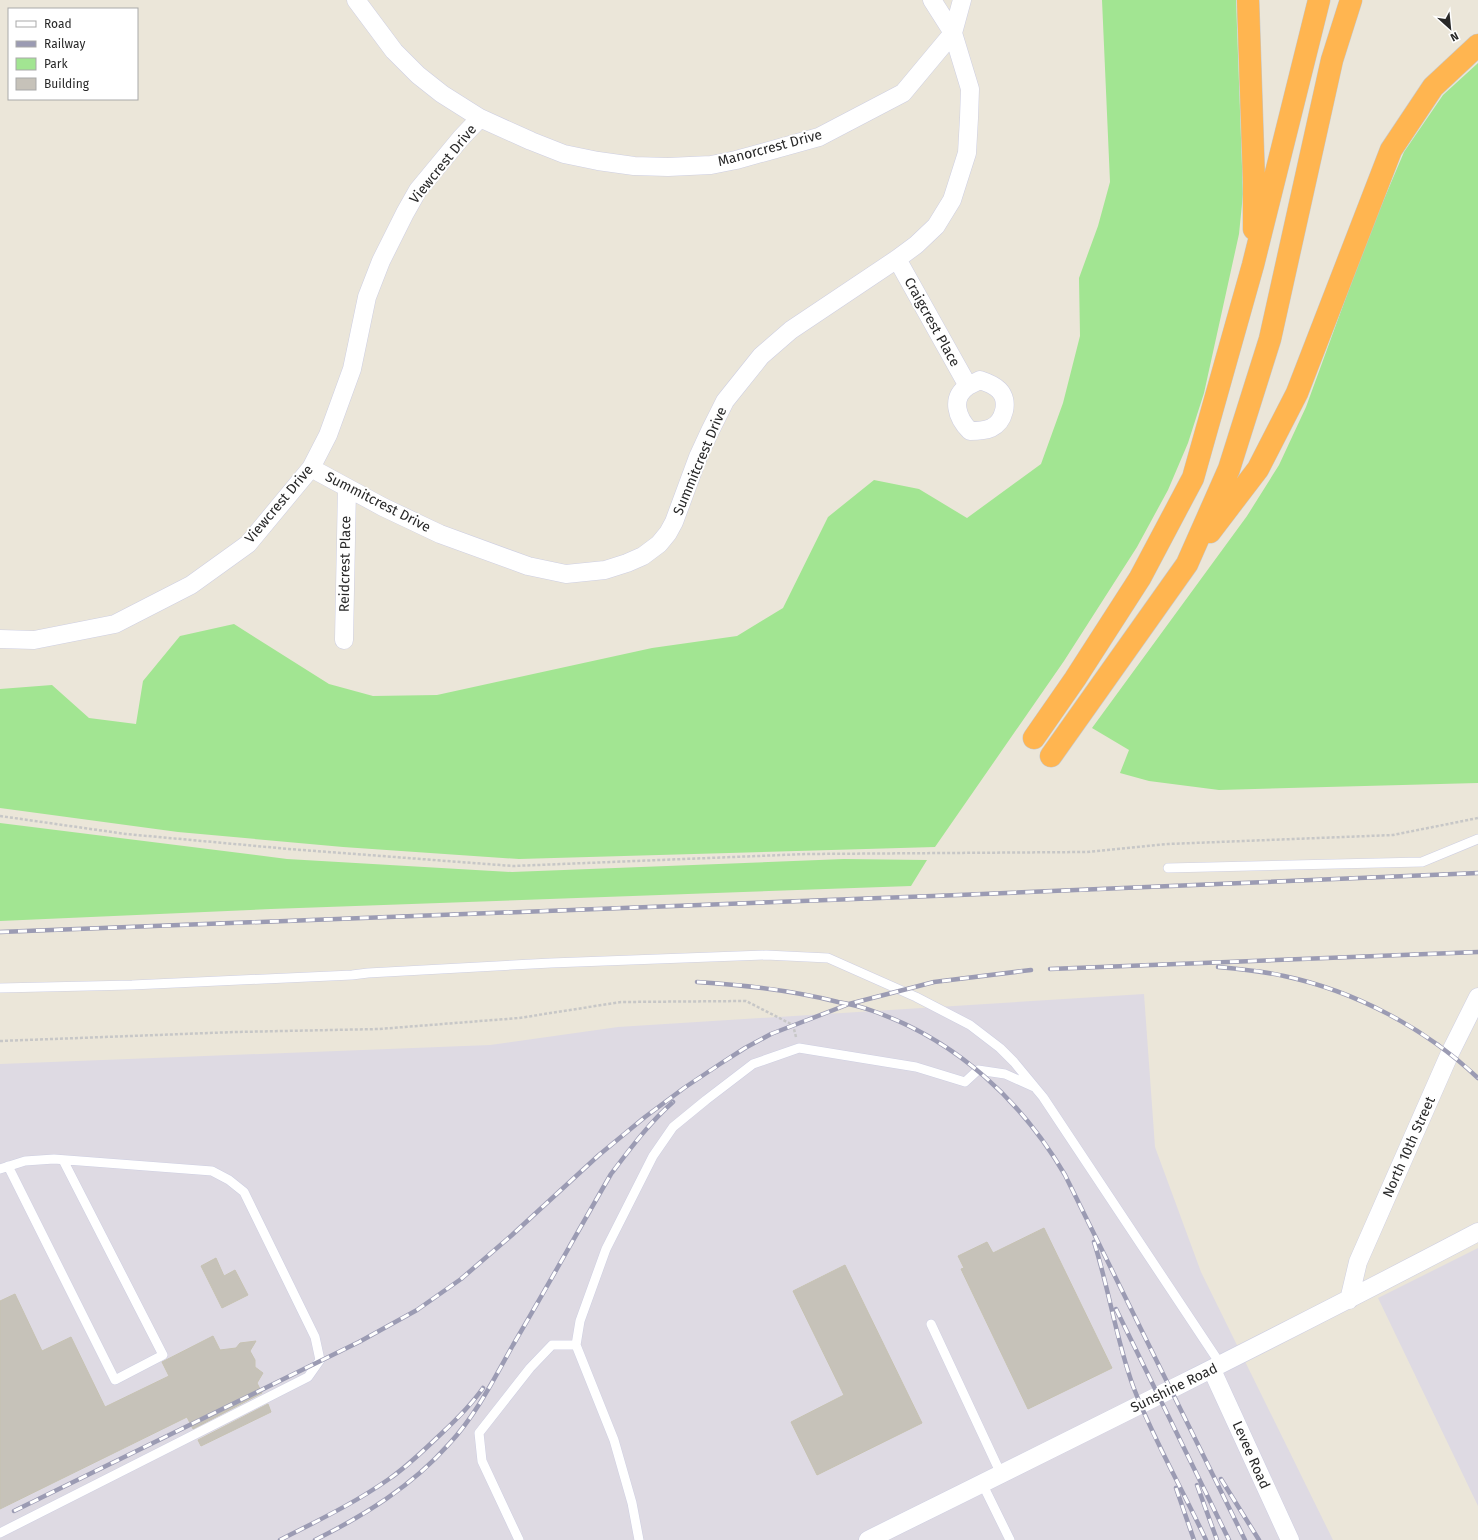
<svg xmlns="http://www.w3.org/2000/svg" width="1478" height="1540" viewBox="0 0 1478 1540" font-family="'Fira Sans',sans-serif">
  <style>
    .industrial { fill: #dedae3 }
    .green { fill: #a2e592 }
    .building { fill: #c6c2b9; stroke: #c6c2b2 }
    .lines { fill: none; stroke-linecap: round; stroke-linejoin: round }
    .service-casing { stroke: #cecfe2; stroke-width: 10 }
    .minor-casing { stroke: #cecfe2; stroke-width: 19 }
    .motorway-casing { stroke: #c7c7c7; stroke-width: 23 }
    .path { stroke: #c7c7c7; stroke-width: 2.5; stroke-dasharray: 3 2; stroke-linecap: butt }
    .service { stroke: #fff; stroke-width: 9 }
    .minor { stroke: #fff; stroke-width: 18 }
    .motorway { stroke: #ffb550; stroke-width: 22 }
    .rail-casing { stroke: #9b9bb3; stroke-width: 4.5 }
    .rail { stroke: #fff; stroke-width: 3; stroke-dasharray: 9; stroke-linecap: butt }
    .labels { text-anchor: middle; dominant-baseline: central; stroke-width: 4; stroke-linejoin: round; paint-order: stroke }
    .street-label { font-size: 14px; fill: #282828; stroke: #fff }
  </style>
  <rect width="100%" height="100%" fill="#ebe6d9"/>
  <path class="industrial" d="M 1144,994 L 1155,1147 L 1201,1272 L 1333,1540 L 0,1540 L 0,1064 L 490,1045 L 618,1027 Z
    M 1478,1248 L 1478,1506 L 1378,1298 Z"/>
  <path class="green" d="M 1102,0 L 1236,0 L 1243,194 L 1239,234 L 1204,393 L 1188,443 L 1168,490 L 1137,547 L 1064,661 L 935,847 L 519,859 L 343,847 L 178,832 L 0,808 L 0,689 L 52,685 L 89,718 L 136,724 L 143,681 L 180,636 L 234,624 L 329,684 L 373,696 L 437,695 L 652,648 L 737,636 L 783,608 L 828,517 L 874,480 L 919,489 L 967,518 L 1041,464 L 1063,403 L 1080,336 L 1079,278 L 1098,226 L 1110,182 Z
    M 1478,63 L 1478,783 L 1219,790 L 1149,781 L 1120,773 L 1129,750 L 1092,728 L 1247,516 L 1279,465 L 1306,407 L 1368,237 L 1404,152 L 1443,95 Z
    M 0,823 L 287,859 L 512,872 L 844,859 L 927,860 L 911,886 L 271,909 L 0,921 Z"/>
  <path class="building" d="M 1044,1228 L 1112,1368 L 1028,1409 L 961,1269 L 964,1268 L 958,1256 L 987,1242 L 993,1253 Z
    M 216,1258 L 224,1276 L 235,1270 L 248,1295 L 222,1308 L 201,1266 Z
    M 845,1265 L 922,1423 L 817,1475 L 791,1422 L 844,1395 L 793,1291 Z
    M 15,1294 L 42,1351 L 71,1337 L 105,1407 L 169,1376 L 162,1362 L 213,1336 L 220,1350 L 236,1348 L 240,1343 L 256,1341 L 250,1351 L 255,1360 L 255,1367 L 263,1373 L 257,1383 L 262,1393 L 193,1429 L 187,1417 L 0,1509 L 0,1301 Z
    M 268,1404 L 271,1412 L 201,1446 L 198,1440 Z"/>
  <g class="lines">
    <g class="service-casing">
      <path id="service" d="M 1168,868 L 1422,862 L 1478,839
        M 0,988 L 132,985 L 352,975 L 368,973 L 551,963 L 766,955 L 828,958 L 916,997 L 970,1025 L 1000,1048 L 1014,1062 L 1043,1097 L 1221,1365
        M 8,1166 L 115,1380 L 163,1355 L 63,1160
        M 0,1169 L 25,1161 L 54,1159 L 212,1171 L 229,1180 L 244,1192 L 315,1337 L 320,1360 L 308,1377 L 0,1533
        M 931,1324 L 1001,1474
        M 576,1345 L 580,1321 L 606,1249 L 653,1156 L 673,1127 L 706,1100 L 753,1064 L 799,1048 L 916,1067 L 965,1082 L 978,1070 L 1005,1074 L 1034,1087
        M 982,1483 L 1010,1540
        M 519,1540 L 482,1461 L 479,1433 L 530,1368 L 552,1345 L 576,1345 L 614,1440 L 632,1503 L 639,1540"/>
    </g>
    <g class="minor-casing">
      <path id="minor" d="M 356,0 L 394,51 L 418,75 L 442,94 L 480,118 L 531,141 L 564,154 L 598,161 L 634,166 L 668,167 L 711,165 L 736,160 L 819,137 L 903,93 L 953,33 L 962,0
        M 897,259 L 968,386 C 950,398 957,418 970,431 C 978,431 984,431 991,428 C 1004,422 1010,401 999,390 C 994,385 986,382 980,380 L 968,386
        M 311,468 L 383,507 L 440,534 L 528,566 L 566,574 L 605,570 L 627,563 L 643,556 L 659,544 L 668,533 L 674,522 L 698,457 L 710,431 L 725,401 L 761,356 L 791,330 L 897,259 L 916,245 L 936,226 L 952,200 L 967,153 L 969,118 L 970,89 L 953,33 L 932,0
        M 0,639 L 34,640 L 115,624 L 191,585 L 248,544 L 311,468 L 328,435 L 352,369 L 367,297 L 381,261 L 405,213 L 418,190 L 461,138 L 480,118
        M 344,640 L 347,488
        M 1349,1300 L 1358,1262 L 1450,1053 L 1478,997
        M 1212,1370 L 1290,1540
        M 868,1540 C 1072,1439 1276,1338 1478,1232"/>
    </g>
    <g class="motorway-casing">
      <path id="motorway" d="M 1248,0 L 1254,182 L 1254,229
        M 1210,532 L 1258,469 L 1297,393 L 1391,150 L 1433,87 L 1478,45
        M 1034,738 L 1075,679 L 1140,578 L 1193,478 L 1253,265 L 1319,0
        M 1051,756 L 1187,564 L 1229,469 L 1270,339 L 1332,60 L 1351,0"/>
    </g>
    <path class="path" d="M 0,816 L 126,834 L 289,849 L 513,866 L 806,854 L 1087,852 L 1168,844 L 1393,835 L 1478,818
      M 0,1041 L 235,1032 L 379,1029 L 519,1018 L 621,1002 L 746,1001 L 793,1025 L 796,1037"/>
    <use href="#service" class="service"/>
    <use href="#minor" class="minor"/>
    <use href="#motorway" class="motorway"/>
    <g class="rail-casing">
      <path id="rail" d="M 0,932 L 959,895 L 1478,873
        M 1218,967 C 1240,969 1262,971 1284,976 C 1355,991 1425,1028 1478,1078
        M 1050,969 L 1478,952
        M 697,982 C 745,985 791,990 838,1002 C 850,1004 862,1007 873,1011 C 956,1040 1022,1101 1065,1175 L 1245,1540
        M 1094,1242 C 1109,1289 1116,1339 1133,1386 C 1153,1439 1182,1488 1206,1540
        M 1116,1309 L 1229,1540
        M 1221,1479 L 1259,1540
        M 1197,1485 L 1217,1540
        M 1176,1488 L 1194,1540
        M 14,1511 L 359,1342 L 417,1310 L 461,1279 L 512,1235 L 599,1155 L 645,1117 L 684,1088 L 720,1064 L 745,1048 L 771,1034 L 849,1004 L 934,982 L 1031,970
        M 280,1540 C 317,1521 355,1503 389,1479 C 408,1466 425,1449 442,1433 C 457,1419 471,1405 483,1388
        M 315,1540 C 365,1515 412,1486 449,1444 C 476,1415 494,1379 513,1345 C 546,1289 578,1231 611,1174 C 630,1149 649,1123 673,1102"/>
    </g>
    <use href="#rail" class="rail"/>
  </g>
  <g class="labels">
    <g class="street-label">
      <text transform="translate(770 148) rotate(-15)">Manorcrest Drive</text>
      <text transform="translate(443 164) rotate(-51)">Viewcrest Drive</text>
      <text transform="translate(932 322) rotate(61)">Craigcrest Place</text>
      <text transform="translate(700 461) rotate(-67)">Summitcrest Drive</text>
      <text transform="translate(378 502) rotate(27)">Summitcrest Drive</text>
      <text transform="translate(279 504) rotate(-50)">Viewcrest Drive</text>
      <text transform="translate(345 564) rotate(-89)">Reidcrest Place</text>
      <text transform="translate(1409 1147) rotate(-66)">North 10th Street</text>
      <text transform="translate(1174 1388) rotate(-26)">Sunshine Road</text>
      <text transform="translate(1251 1455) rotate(66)">Levee Road</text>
    </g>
  </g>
  <rect x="8" y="8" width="130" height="92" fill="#ffffff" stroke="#a9a9a9"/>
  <rect x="16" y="21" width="20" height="6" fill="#ffffff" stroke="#a9a9a9"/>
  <text x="44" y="28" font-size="12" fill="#282828">Road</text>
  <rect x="16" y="41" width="20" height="6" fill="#9b9bb3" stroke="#a9a9a9"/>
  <text x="44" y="48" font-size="12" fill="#282828">Railway</text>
  <rect x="16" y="58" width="20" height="12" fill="#a2e592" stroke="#a9a9a9"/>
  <text x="44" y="68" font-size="12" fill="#282828">Park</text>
  <rect x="16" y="78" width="20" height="12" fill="#c6c2b9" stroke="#a9a9a9"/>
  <text x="44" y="88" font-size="12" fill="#282828">Building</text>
  <g transform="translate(1450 28) rotate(153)" stroke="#ffffff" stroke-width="3" paint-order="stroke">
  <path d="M0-3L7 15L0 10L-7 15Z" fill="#282828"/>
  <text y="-6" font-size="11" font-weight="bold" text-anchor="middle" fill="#282828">N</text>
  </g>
</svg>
